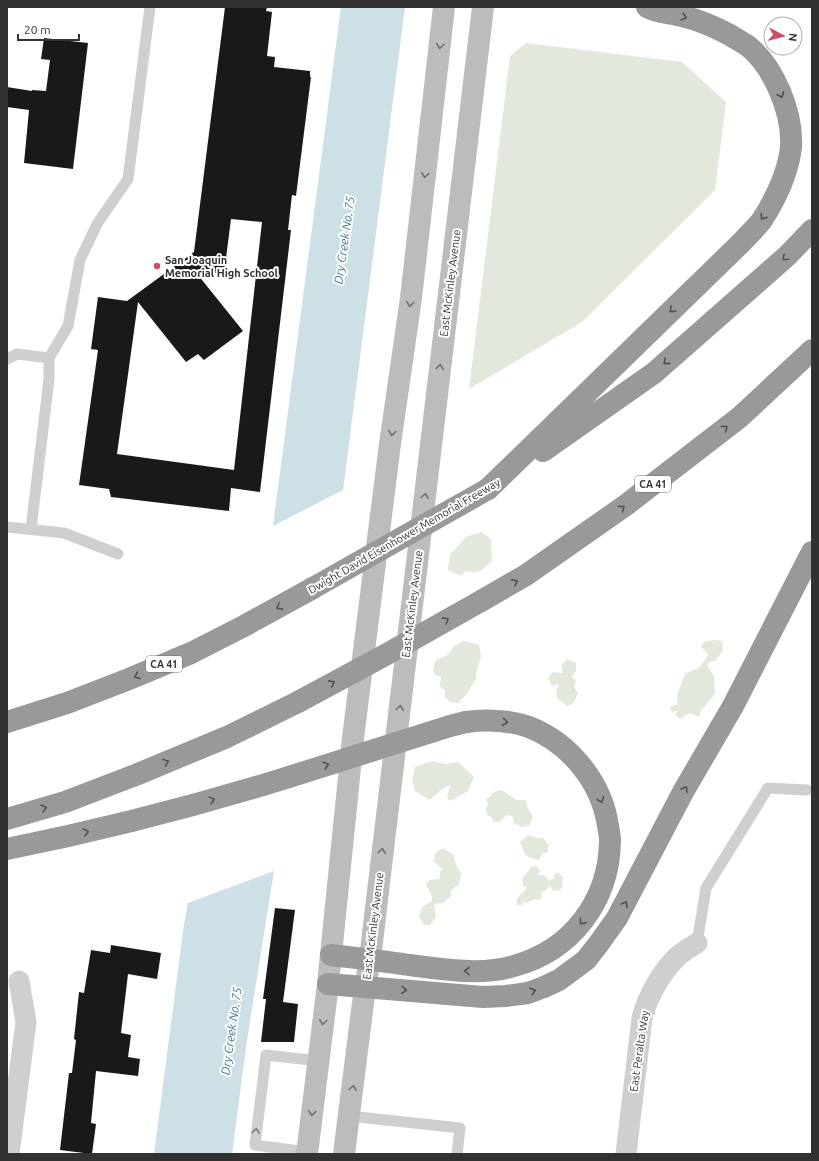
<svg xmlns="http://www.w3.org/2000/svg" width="819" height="1161" viewBox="0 0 819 1161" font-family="Ubuntu,sans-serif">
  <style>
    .green { fill: #e3e8dc }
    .water { fill: #cce0e6 }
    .building { fill: #191919; fill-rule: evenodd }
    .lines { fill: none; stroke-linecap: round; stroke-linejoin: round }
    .lane { stroke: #cfcfcf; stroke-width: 11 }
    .street { stroke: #cfcfcf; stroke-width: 21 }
    .secondary { stroke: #bcbcbc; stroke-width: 22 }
    .highway { stroke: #999; stroke-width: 22 }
    .highway-bridge { stroke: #999; stroke-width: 22 }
    .oneway { stroke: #515151 }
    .oneway2 { stroke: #707070 }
    .oneway3 { stroke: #797979 }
    .poi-dot { fill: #d04d6a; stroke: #fff; stroke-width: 1.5 }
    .labels { text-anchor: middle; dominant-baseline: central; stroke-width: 4; stroke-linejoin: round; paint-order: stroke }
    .shield { fill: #fff; stroke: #707070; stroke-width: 1 }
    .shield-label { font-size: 10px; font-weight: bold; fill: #323232 }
    .poi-label { font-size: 11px; font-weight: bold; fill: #323232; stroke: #fff; text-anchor: start }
    .street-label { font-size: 11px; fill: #323232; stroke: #fff }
    .water-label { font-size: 12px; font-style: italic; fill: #497b8b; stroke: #fff }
  </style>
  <rect width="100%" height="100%" fill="#fff"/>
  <path class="green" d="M 526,43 L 682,62 L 726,102 L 715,190 L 582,322 L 469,389 L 510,56 Z
    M 481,532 L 491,539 L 492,561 C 483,569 479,575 466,571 L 461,576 L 448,570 L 450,555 L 466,537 Z
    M 714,640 L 722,641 L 723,651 L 715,661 L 709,662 L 707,666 L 714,676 L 715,694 L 701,711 L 699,717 L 690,713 L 680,719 L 675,715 L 677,711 L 672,712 L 670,708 L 674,705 L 678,704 L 677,695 L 685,674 L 700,667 L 708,655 L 701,646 L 704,642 Z
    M 464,641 L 479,645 L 481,656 L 476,673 L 476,679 L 466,695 L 458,703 L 451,702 L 445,698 L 445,690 L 441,688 L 440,685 L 441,677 L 435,675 L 433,669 L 436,660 L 448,655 L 454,646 Z
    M 567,659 L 576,663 L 576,671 L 572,677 L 576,681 L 574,687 L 578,693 L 574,703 L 567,706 L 557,698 L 556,690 L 559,684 L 552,686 L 548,678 L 553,672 L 563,673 L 562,664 Z
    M 432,761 L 446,764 L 458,762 L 474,777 L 468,791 L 450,801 L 447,798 L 450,785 L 442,789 L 430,800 L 415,791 L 412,781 L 415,767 Z
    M 502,790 L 516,800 L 526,800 L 528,809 L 533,816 L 530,825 L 521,827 L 514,823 L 512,816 L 507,815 L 499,822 L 493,822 L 492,817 L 487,815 L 486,808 L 488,805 L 486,799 L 491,796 L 493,792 Z
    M 528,835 L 537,838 L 543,838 L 549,845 L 547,853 L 543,853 L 539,860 C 525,857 525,856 520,842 Z
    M 442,848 L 453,854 L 457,867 L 461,873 L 459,885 L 451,890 L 451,896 L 443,903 L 434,904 L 436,917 L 430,925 L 424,925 L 419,917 L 422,907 L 432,901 L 431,893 L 426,885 L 429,880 L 440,879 L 440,872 L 443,869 L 434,862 L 435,854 Z
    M 536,866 L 540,870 L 538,875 L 544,875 L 549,881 L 554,878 L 554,874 L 559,873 L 563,877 L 562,887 L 559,891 L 552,890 L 550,885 L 545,891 L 541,892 L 542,896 L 540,900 L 536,899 L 526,903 L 524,901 L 522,905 L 517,905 C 515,897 520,895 526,890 L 526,887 L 523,886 L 522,879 L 527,873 L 531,867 Z"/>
  <path class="water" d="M 341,7 L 405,7 L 343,490 L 273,526 Z
    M 274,871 L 247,1040 L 232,1154 L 154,1154 L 184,924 L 188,903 Z"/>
  <path class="building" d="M 225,7 L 267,7 L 266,11 L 272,12 L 267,56 L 275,57 L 274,67 L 310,71 L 310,77 L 311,77 L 296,196 L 292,195 L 288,230 L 291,230 L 260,492 L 231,488 L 229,511 L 111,497 L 109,489 L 79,485 L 98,350 L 91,349 L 98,297 L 127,301 L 194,252 ZM 231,219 L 262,222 L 234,470 L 117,454 L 138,302 L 186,362 L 198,354 L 204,360 L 243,331 L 194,270 L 224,274 Z
    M 44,38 L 88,43 L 73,169 L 24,163 L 29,110 L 7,107 L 7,87 L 32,91 L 32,90 L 46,91 L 50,60 L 41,59 Z
    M 275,908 L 295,910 L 283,1002 L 298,1004 L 294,1042 L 261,1042 L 266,999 L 263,999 Z
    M 111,945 L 161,953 L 157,979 L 128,974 L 121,1033 L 131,1035 L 128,1057 L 140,1059 L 138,1076 L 96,1071 L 91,1123 L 96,1124 L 92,1154 L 60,1150 L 69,1073 L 72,1073 L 76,1040 L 74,1039 L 79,992 L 84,993 L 91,950 L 110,953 Z"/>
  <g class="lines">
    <path class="lane" d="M 7,359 L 17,354 L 49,358 L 68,326 L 80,260 L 97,224 L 128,179 L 150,7
      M 7,527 L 64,533 L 118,554
      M 31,529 L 49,379 L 49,358
      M 697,943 L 706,888 L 768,788 L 807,790
      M 349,1116 L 460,1128 L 457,1154
      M 307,1152 L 255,1145 L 266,1055 L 319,1061"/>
    <path class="street" d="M 9,1154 L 26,1022 L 19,981
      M 626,1154 L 642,1018 C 648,996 661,972 678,956 C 684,951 690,947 697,943"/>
    <path class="secondary" d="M 307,1154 L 328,984 L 353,738 L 390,444 L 411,298 L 444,7
      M 344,1154 L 365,987 L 370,959 L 483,7"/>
    <path class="highway" d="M 543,451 L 654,373 L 787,256 L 812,230
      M 488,489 L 742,242 C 748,235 756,228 762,220 C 770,208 781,187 785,173 C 788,165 790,155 791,147 C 793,113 774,67 748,46 C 742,42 736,39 730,35 C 715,27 699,20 682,16 C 670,13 658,13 647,7
      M 481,601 L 526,575 L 626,505 L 740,417 L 812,350
      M 7,722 L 67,703 L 129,679 L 191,653 L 244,626 L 313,588
      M 7,819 L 65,802 L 138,774 L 227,737 L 298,702
      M 7,849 C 102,830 196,806 289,777
      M 331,955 C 357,958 383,961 409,965 C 443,969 480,976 514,966 C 572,950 609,901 610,841 C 610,836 609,831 608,826 C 602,783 570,743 529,727 C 508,720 487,719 466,722
      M 328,984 L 483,997 L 506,996 L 528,993 L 544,987 L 559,980 L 586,960 L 600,942 L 617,918 L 683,792 L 733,706 L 812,552"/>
    <path class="highway-bridge" d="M 313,588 L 488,489
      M 298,702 L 387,654 L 481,601
      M 289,777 L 450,726 L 466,722"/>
  </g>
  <defs><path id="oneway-chevron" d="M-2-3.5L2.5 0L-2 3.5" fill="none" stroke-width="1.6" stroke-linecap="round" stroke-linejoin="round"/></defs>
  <g class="oneway">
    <use href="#oneway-chevron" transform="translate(684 17) rotate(15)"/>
    <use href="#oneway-chevron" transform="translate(781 95) rotate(67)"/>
    <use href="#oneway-chevron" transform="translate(763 217) rotate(124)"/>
    <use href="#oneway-chevron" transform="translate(785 258) rotate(137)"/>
    <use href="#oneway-chevron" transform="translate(672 310) rotate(136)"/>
    <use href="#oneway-chevron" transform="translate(666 362) rotate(139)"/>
    <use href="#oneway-chevron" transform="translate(725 428) rotate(-38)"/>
    <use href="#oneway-chevron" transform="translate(622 508) rotate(-36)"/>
    <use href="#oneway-chevron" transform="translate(515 582) rotate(-29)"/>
    <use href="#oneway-chevron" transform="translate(279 607) rotate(151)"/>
    <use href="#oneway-chevron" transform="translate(446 620) rotate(-30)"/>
    <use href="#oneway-chevron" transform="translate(137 676) rotate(157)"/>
    <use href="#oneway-chevron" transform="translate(332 683) rotate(-28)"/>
    <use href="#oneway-chevron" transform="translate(505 722) rotate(8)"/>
    <use href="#oneway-chevron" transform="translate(166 762) rotate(-22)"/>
    <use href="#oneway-chevron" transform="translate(326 765) rotate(-18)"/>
    <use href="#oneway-chevron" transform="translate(685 789) rotate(-60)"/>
    <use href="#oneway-chevron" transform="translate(212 800) rotate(-15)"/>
    <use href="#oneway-chevron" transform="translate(601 800) rotate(69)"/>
    <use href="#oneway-chevron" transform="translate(44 808) rotate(-16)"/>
    <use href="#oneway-chevron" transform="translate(86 832) rotate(-14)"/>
    <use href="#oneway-chevron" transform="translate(625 904) rotate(-62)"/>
    <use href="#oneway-chevron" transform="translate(582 922) rotate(129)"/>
    <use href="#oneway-chevron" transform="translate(467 971) rotate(-179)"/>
    <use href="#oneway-chevron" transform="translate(404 990) rotate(5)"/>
    <use href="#oneway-chevron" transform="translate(533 991) rotate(-18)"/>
  </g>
  <g class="oneway2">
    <use href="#oneway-chevron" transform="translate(440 46) rotate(97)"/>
    <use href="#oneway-chevron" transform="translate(425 175) rotate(97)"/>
    <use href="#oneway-chevron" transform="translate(410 304) rotate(98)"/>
    <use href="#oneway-chevron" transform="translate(440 367) rotate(-83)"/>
    <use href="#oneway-chevron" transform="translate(392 433) rotate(98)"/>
    <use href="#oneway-chevron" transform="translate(425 496) rotate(-83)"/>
    <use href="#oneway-chevron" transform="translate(400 708) rotate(-83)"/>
    <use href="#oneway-chevron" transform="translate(382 851) rotate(-83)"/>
    <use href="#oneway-chevron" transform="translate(323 1022) rotate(97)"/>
    <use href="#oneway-chevron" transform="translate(353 1088) rotate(-83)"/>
    <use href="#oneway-chevron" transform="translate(312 1113) rotate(97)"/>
  </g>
  <use class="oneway3" href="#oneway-chevron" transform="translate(256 1131) rotate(-83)"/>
  <circle class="poi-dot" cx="157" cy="266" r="4"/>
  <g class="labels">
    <g class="shield">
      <rect x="635" y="476" width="36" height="16" rx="3"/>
      <rect x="146" y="656" width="36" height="16" rx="3"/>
    </g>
    <g class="shield-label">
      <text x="653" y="484">CA 41</text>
      <text x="164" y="664">CA 41</text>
    </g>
    <g class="poi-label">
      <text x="165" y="260">San Joaquin<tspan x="165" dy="13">Memorial High School</tspan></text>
    </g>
    <g class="street-label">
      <text transform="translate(450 283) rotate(-83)">East McKinley Avenue</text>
      <text transform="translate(404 536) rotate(-30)">Dwight David Eisenhower Memorial Freeway</text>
      <text transform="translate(412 604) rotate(-83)">East McKinley Avenue</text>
      <text transform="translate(373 926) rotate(-83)">East McKinley Avenue</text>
      <text transform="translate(639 1051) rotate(-82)">East Peralta Way</text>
    </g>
    <g class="water-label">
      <text transform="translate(344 240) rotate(-82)">Dry Creek No. 75</text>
      <text transform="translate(231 1031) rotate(-82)">Dry Creek No. 75</text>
    </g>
  </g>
  <rect width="819" height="1161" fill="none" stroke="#323232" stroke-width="16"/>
  <g transform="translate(783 36) rotate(97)"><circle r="19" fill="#ffffff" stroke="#adadad"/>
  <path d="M0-3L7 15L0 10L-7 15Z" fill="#d04d6a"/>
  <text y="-6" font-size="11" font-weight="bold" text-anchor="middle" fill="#323232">N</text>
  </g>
  <path d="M18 34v6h61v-6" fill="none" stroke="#323232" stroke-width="2"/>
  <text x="24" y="34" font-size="12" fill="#323232" stroke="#ffffff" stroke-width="3" paint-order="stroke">20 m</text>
</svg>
